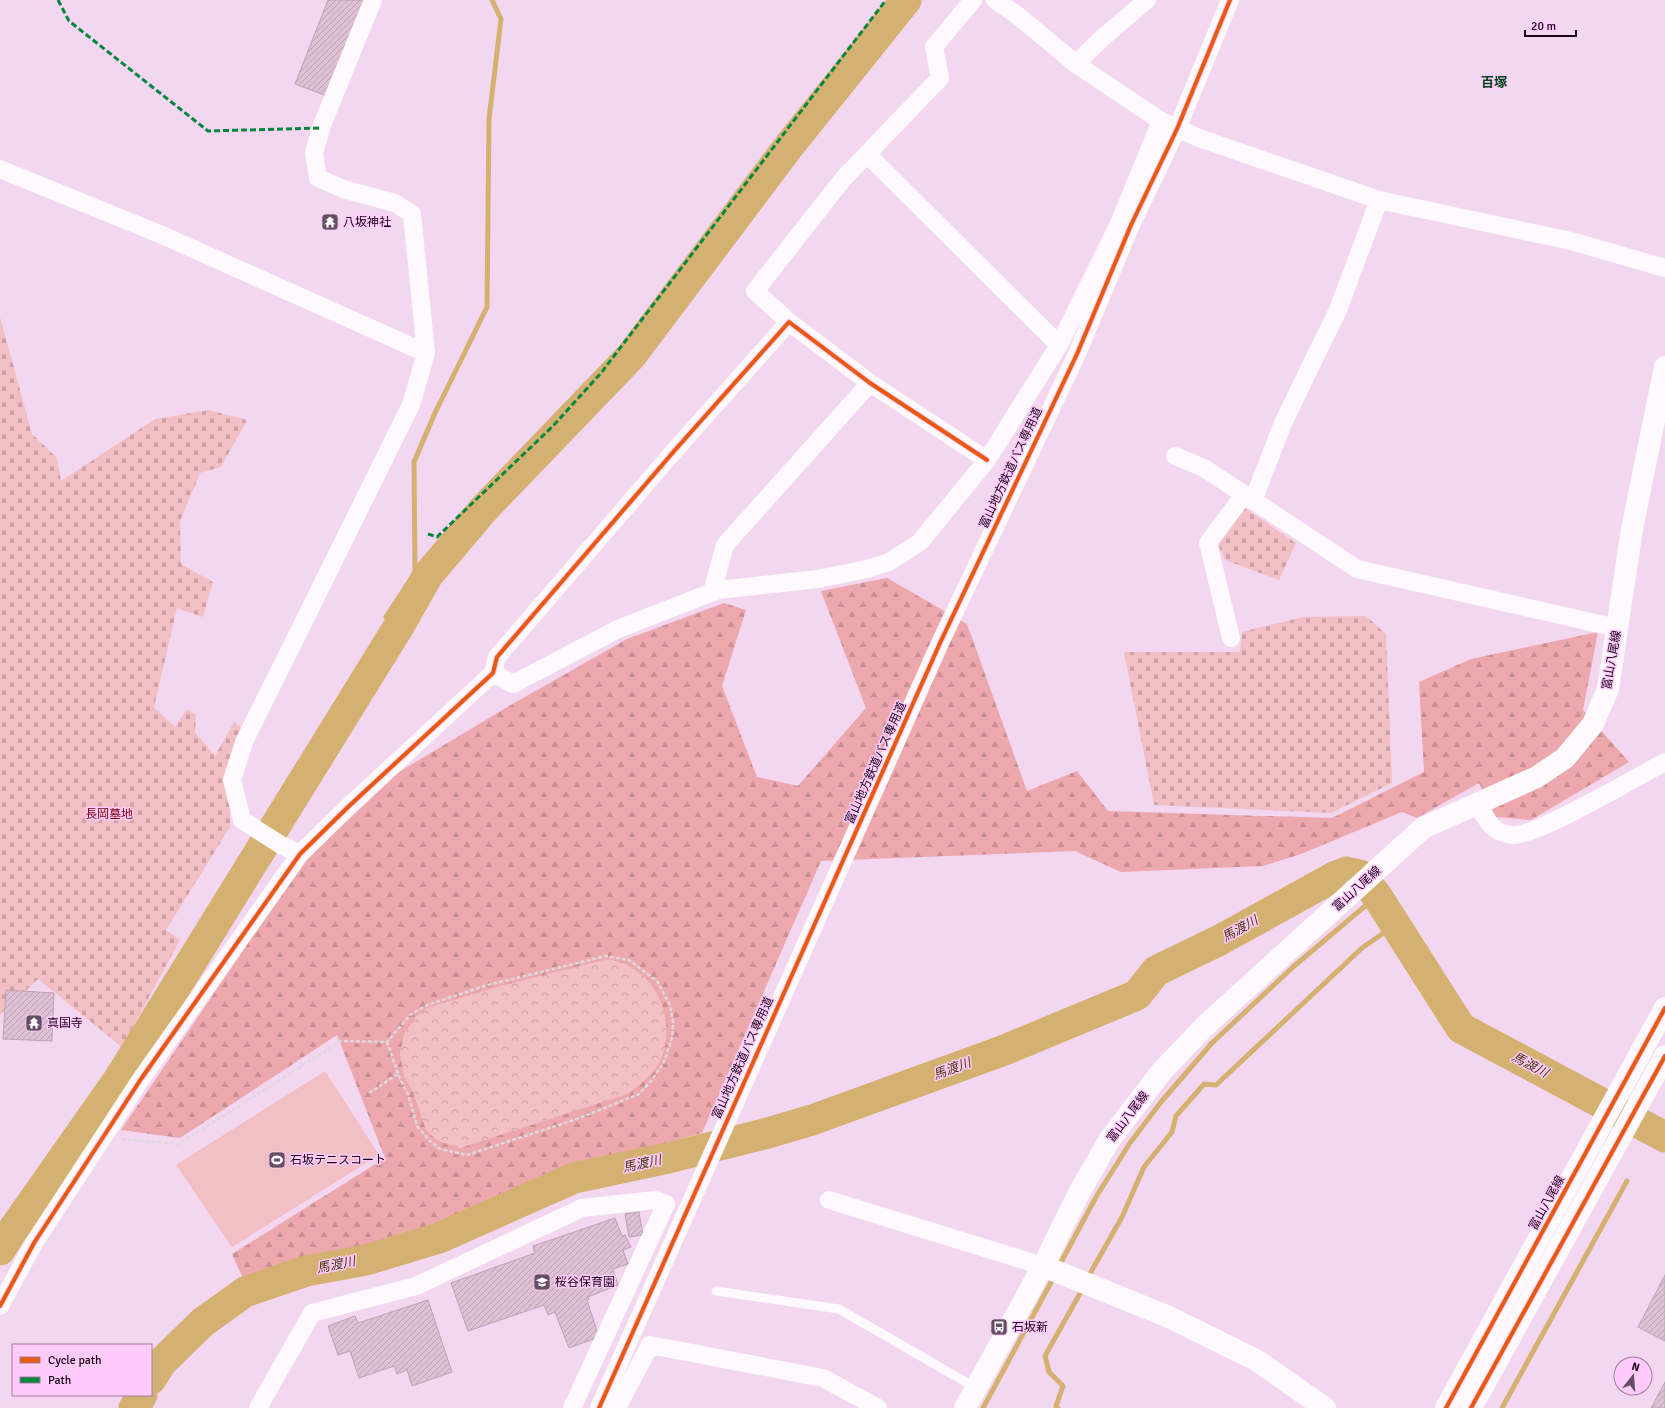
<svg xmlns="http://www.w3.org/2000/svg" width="1665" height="1408" viewBox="0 0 1665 1408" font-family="Signika,'Noto Sans JP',sans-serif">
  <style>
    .forest { fill: url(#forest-firs) }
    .cemetery { fill: url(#cemetery-stones) }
    .park { fill: url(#park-crowns) }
    .pitch { fill: #f2bfc4 }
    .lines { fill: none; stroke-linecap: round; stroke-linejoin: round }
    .stream { stroke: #d4b171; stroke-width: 5 }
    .river { stroke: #d4b171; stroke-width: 31 }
    .building { fill: url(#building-hatch); stroke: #bca2b4 }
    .path { stroke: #e0d8e0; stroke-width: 2.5; stroke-dasharray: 4 2; stroke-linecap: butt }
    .service { stroke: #fdf9fd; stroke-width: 9 }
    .minor { stroke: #fdf9fd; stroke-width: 18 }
    .tertiary { stroke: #fdf9fd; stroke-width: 22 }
    .primary { stroke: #fdf9fd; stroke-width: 22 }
    .quiet { stroke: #00873e; stroke-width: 3; stroke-dasharray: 6 3; stroke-linecap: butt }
    .cycleway-casing { stroke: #ffcbfb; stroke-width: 6 }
    .cycleway { stroke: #e8590c; stroke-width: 4 }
    .labels { text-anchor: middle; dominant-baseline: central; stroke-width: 3; stroke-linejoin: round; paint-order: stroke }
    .poi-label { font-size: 12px; fill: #190419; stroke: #ffcbfb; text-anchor: start }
    .street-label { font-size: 12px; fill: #190419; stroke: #ffcbfb }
    .park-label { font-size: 12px; fill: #810003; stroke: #ffcbfb }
    .neighbourhood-label { font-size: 13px; font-weight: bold; fill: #004617; stroke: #ffcbfb }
    .water-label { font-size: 13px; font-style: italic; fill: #47380c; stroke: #ffcbfb }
  </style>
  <defs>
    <pattern id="forest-firs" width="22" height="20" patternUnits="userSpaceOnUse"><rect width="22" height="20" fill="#eca8ac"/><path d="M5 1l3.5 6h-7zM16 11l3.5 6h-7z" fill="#ca8f93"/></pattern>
    <pattern id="cemetery-stones" width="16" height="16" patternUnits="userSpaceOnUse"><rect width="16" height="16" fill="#f2bfc4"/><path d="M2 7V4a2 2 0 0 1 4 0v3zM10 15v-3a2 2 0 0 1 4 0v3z" fill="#cfa2a8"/></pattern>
    <pattern id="park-crowns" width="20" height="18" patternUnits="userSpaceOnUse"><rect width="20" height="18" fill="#f2bfc4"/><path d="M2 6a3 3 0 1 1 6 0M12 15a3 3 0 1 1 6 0" fill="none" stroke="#cfa2a8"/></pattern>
    <pattern id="building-hatch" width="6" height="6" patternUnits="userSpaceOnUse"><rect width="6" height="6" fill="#debfd4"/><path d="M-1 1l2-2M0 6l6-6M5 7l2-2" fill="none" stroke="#bea2b5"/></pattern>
  </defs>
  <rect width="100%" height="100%" fill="#f3d7f1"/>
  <path class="forest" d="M 887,578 L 967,624 L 1027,791 L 1077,771 L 1108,811 L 1332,818 L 1424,772 L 1419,682 L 1471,659 L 1598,632 L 1583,710 L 1629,762 L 1531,820 L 1496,817 L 1479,783 L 1417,818 L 1402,812 L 1301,854 L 1263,866 L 1121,872 L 1075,851 L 821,861 L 702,1133 L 566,1171 L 449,1226 L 245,1283 L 232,1254 L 385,1158 L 337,1035 L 180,1138 L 121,1130 L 304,861 L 399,772 L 509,706 L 627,639 L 724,603 L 746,610 L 722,686 L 757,777 L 798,786 L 866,708 L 821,591 Z"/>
  <path class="cemetery" d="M 0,317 L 32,434 L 57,458 L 61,481 L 155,419 L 209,410 L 247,420 L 221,467 L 200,473 L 180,521 L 181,564 L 213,582 L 203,617 L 177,608 L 154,707 L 175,727 L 187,709 L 196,715 L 195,732 L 215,756 L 234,722 L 244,730 L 230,803 L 230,827 L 166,930 L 180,940 L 122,1047 L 38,979 L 0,1015 Z
    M 1242,506 L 1296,543 L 1279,580 L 1225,560 L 1217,542 Z
    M 1366,616 L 1386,634 L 1392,783 L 1331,813 L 1154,805 L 1124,652 L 1240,652 L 1242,632 L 1303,617 Z"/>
  <path class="park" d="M 608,959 C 652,967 676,1011 663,1054 C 657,1072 639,1087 624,1095 L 460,1148 L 438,1141 L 426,1130 L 413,1092 L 404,1076 L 400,1054 L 404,1034 L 416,1016 L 427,1008 L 500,986 Z"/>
  <path class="pitch" d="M 325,1071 L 379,1155 L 232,1247 L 176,1165 Z"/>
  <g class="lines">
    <path class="stream" d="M 399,626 L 386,617 L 415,573 L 414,462 L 435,413 L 487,307 L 489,119 L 501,19 L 492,0
      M 1059,1266 L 1096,1197 L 1130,1143 L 1161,1102 L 1212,1043 L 1293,967 L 1377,896
      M 1087,1279 L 1122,1217 L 1144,1167 L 1172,1132 L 1176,1116 L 1204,1084 L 1216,1085 L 1362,948 L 1382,934 L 1398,929
      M 983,1408 L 1054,1277
      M 1058,1408 L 1056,1406 L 1063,1386 L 1049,1372 L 1045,1356 L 1083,1288
      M 1502,1408 L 1627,1181"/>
    <path class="river" d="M 0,1250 L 10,1234 L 119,1079 L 399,626 L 428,575 L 483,510 L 631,356 L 789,146 L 906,0
      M 151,1379 L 161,1363 L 203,1322 L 245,1292 L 306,1271 L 366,1260 L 439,1238 L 574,1178 L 668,1158 L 764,1134 L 812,1120 L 1002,1051 L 1137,995 L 1156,971 L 1220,940 L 1334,877 L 1347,872 L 1360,875 L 1377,896 L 1461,1028 L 1665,1137
      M 134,1408 L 142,1395"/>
  </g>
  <path class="building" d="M 328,0 L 365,0 L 327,96 L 295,84 Z
    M 6,990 L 54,993 L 52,1041 L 3,1039 Z
    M 639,1212 L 643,1235 L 629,1237 L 625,1214 Z
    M 615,1218 L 622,1236 L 625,1235 L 631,1247 L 623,1250 L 628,1264 L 613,1269 L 618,1285 L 588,1297 L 589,1299 L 587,1300 L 599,1337 L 569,1348 L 555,1312 L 548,1315 L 544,1305 L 468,1331 L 451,1283 L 535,1253 L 533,1246 Z
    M 1665,1275 L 1665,1341 L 1638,1327 Z
    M 428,1300 L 452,1372 L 412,1386 L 407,1370 L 397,1374 L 394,1366 L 359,1378 L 350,1351 L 338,1355 L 328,1326 L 355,1316 L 358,1323 Z
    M 1665,1382 L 1665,1408 L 1651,1408 Z"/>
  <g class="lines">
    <path class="path" d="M 369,1093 L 398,1074
      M 122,1139 L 179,1144 L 341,1041 L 387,1042 L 410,1015 L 427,1005 L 488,985 L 606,956 L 629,960 L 657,981 L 670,1005 L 673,1022 L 672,1038 L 664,1062 L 652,1080 L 639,1094 L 580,1118 L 467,1155 L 440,1149 L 430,1141 L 417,1126 L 408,1094 L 400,1079 L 387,1042"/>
    <path class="service" d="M 716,1291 L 839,1309 L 976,1388"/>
    <path class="minor" d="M 995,0 L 1017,15 L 1076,64 L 1161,121 L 1199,138 L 1379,200 L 1571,241 L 1665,268
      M 1076,64 L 1100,40 L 1147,0
      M 867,154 L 1059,345
      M 0,169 L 162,235 L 426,353
      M 789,322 L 755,291 L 843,179 L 940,78 L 934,47 L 973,0
      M 1175,456 L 1204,468 L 1357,569 L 1617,628
      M 1253,501 L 1283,423 L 1338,310 L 1379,200
      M 712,592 L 725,545 L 870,383
      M 1231,638 L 1208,543 L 1244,495
      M 493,673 L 513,684 L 618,629 L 718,590 L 818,579 L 867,569 L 889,562 L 920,542 L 987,460 L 1059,345 L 1118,226 L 1161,121
      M 1476,804 C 1487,819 1491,832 1511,835 C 1532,839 1640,775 1665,762
      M 300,854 L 281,845 L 242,820 L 232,780 L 244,742 L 411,405 L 426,353 L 412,214 L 395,203 L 346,190 L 318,178 L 314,153 L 322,125 L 373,0
      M 829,1200 L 1043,1266
      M 0,1306 L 34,1243 L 141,1079 L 300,854 L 348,807 L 493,673 L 497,657 L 675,450 L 789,322 L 870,383 L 987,460
      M 258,1408 L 312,1313 L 416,1286 L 582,1208 L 655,1200 L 666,1204 L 572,1408
      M 599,1408 L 940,643 L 1077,354 L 1131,225 L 1177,129 L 1230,0
      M 617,1408 L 650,1345 L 823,1378 L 878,1408"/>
    <path class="tertiary" d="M 1043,1266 L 1169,1317 L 1256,1360 L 1325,1408"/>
    <path class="primary" d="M 965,1408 L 1043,1266 L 1080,1191 L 1110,1139 L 1162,1071 L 1205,1026 L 1423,828 L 1537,777 L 1565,758 L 1593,724 L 1608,689 L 1632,529 L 1665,367
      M 1446,1408 L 1665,1008
      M 1471,1408 L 1665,1056"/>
    <path class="quiet" d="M 58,0 L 69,21 L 208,131 L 321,128
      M 428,534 L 437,537 L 553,426 L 601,373 L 886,0"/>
    <g class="cycleway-casing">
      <path id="cycleway" d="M 0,1306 L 34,1243 L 141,1079 L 300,854 L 348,807 L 493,673 L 497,657 L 675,450 L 789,322 L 870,383 L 987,460
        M 599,1408 L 940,643 L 1077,354 L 1131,225 L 1177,129 L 1230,0
        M 1446,1408 L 1665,1008
        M 1471,1408 L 1665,1056"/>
    </g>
    <use href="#cycleway" class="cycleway"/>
  </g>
  <defs>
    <g id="temple-square" transform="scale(0.9)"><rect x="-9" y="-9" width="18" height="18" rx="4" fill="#654e65" stroke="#ffcbfb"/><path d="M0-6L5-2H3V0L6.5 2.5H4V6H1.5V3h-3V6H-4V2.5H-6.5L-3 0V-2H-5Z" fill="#fff"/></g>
    <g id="stadium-square" transform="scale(0.9)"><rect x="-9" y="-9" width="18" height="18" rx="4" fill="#654e65" stroke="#ffcbfb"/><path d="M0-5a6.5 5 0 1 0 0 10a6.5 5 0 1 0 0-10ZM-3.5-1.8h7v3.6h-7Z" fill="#fff"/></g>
    <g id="school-square" transform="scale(0.9)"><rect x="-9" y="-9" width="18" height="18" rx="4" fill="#654e65" stroke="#ffcbfb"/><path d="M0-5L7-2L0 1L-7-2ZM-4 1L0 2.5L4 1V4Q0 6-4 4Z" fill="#fff"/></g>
    <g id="bus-square" transform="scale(0.9)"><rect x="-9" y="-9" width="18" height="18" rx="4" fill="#654e65" stroke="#ffcbfb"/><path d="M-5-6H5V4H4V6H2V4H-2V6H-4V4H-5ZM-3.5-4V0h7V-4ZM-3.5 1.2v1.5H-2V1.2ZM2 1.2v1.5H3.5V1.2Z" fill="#fff"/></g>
  </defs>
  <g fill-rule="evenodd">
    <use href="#temple-square" x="330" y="222"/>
    <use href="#temple-square" x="34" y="1023"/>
    <use href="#stadium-square" x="277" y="1160"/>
    <use href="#school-square" x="542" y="1282"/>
    <use href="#bus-square" x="999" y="1327"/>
  </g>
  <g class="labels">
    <g class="poi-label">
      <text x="343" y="222">八坂神社</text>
      <text x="47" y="1023">真国寺</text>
      <text x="290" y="1160">石坂テニスコート</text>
      <text x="555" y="1282">桜谷保育園</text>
      <text x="1012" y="1327">石坂新</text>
    </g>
    <g class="street-label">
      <text transform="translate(1011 468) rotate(-65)">富山地方鉄道バス専用道</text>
      <text transform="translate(1612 660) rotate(-80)">富山八尾線</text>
      <text transform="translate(876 763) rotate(-66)">富山地方鉄道バス専用道</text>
      <text transform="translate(1357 889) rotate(-42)">富山八尾線</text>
      <text transform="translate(743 1058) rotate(-66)">富山地方鉄道バス専用道</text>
      <text transform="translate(1128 1117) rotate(-53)">富山八尾線</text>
      <text transform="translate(1547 1203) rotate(-61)">富山八尾線</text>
    </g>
    <g class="park-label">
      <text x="109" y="814">長岡墓地</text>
    </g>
    <g class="neighbourhood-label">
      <text x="1494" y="83">百塚</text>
    </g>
    <g class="water-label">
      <text transform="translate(1240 929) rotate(-29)">馬渡川</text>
      <text transform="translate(1530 1065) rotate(28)">馬渡川</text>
      <text transform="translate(952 1069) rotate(-20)">馬渡川</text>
      <text transform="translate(642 1164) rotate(-12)">馬渡川</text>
      <text transform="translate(336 1265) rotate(-11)">馬渡川</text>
    </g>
  </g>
  <rect x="12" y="1344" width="140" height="52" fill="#ffcbfb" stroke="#a37ba1"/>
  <rect x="20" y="1357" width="20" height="6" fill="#e8590c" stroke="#a37ba1"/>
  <text x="48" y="1364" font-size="12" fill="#190419">Cycle path</text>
  <rect x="20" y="1377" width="20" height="6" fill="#00873e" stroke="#a37ba1"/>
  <text x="48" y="1384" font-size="12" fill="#190419">Path</text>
  <g transform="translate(1633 1376) rotate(17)"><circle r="19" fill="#ffcbfb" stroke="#a37ba1"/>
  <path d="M0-3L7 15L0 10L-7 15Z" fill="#654e65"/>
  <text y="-6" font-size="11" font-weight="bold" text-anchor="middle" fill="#190419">N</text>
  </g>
  <path d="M1525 30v6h51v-6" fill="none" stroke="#190419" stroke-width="2"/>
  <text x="1531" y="30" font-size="12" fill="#190419" stroke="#ffcbfb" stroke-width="3" paint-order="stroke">20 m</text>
</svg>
